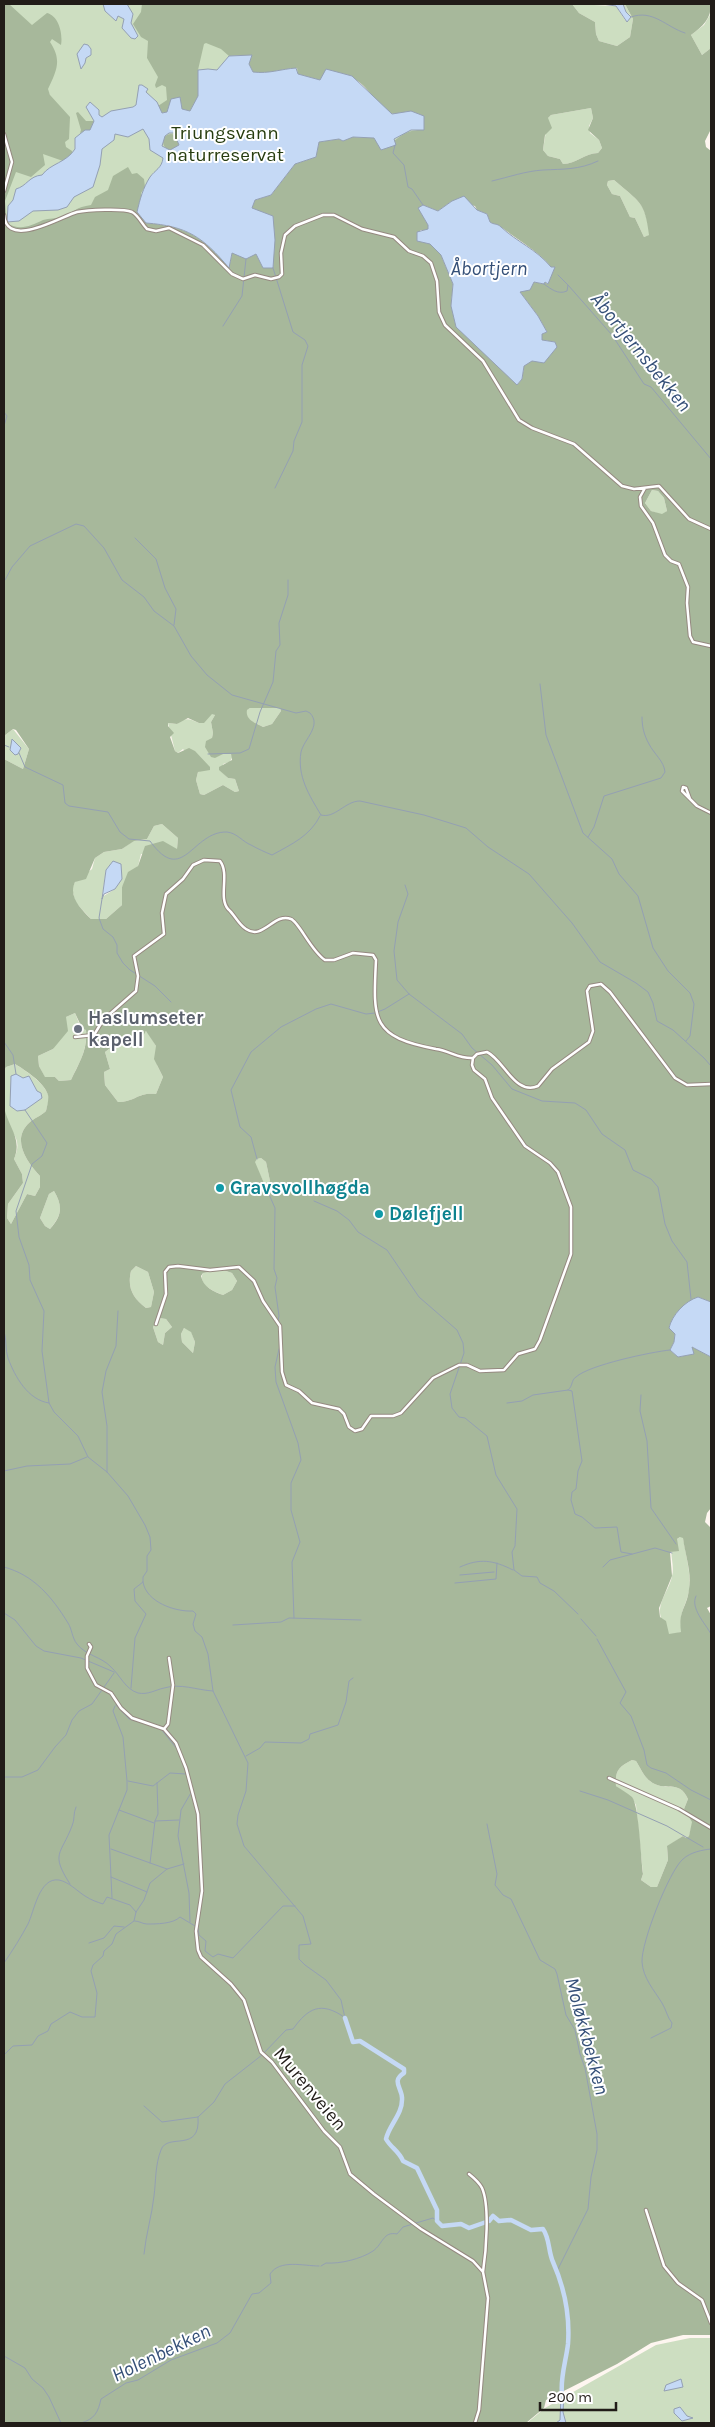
<svg xmlns="http://www.w3.org/2000/svg" width="715" height="2427" viewBox="0 0 715 2427" font-family="Karla,sans-serif">
  <style>
    .green { fill: #cddec1; fill-rule: evenodd }
    .forest { fill: #a7b89b; fill-rule: evenodd }
    .water { fill: #c5d9f5; stroke: #94a0b3; fill-rule: evenodd }
    .lines { fill: none; stroke-linecap: round; stroke-linejoin: round }
    .stream { stroke: #94a0b3; stroke-width: 1 }
    .river { stroke: #c5d9f5; stroke-width: 4.5 }
    .minor-casing { stroke: #958980; stroke-width: 4.5 }
    .minor { stroke: #fff; stroke-width: 2.5 }
    .worship-dot { fill: #6b7280; stroke: #fff; stroke-width: 2 }
    .culture-dot { fill: #0f9aa8; stroke: #fff; stroke-width: 2 }
    .labels { text-anchor: middle; dominant-baseline: central; stroke-width: 4; stroke-linejoin: round; paint-order: stroke }
    .park-label { font-size: 19px; fill: #273d10; stroke: #fff }
    .worship-label { font-size: 19px; font-weight: bold; fill: #5b616d; stroke: #fff; text-anchor: start }
    .culture-label { font-size: 19px; font-weight: bold; fill: #0d838f; stroke: #fff; text-anchor: start }
    .street-label { font-size: 19px; fill: #211c18; stroke: #fff }
    .water-label { font-size: 20px; font-style: italic; fill: #355078; stroke: #fff }
  </style>
  <rect width="100%" height="100%" fill="#fef6f0"/>
  <path class="green" d="M 4,4 L 148,4 L 260,51 L 426,132 L 383,151 L 30,231 L 13,228 L 6,224 L 4,195 L 50,95 Z
    M 572,4 L 616,6 L 625,20 L 630,15 L 626,12 L 623,4 L 625,4 L 633,19 L 630,37 L 617,46 L 599,41 L 596,34 L 595,22 L 579,13 Z
    M 711,13 L 711,48 L 702,55 L 691,35 L 704,25 Z
    M 591,108 L 593,118 L 589,126 L 590,133 L 599,140 L 602,148 L 598,153 C 585,153 576,164 563,164 L 560,159 L 548,156 L 543,150 L 548,118 L 551,115 Z
    M 614,180 C 639,202 645,201 650,235 L 644,237 L 635,218 L 630,217 L 620,196 L 612,194 L 607,185 L 608,181 Z
    M 652,490 L 658,491 L 664,498 L 667,511 L 662,515 L 651,511 L 645,503 Z
    M 250,708 L 280,708 L 281,711 L 272,724 L 263,727 C 256,723 245,720 246,710 Z
    M 212,713 L 215,715 L 211,722 L 213,733 L 212,738 L 223,754 L 231,754 L 232,757 L 230,762 L 223,764 L 222,772 L 228,778 L 235,779 L 239,791 L 235,792 L 223,785 L 204,795 L 200,794 L 196,780 L 198,772 L 202,770 L 183,749 L 178,753 L 175,751 L 168,723 L 177,724 C 186,717 189,719 199,723 Z
    M 13,729 L 29,749 L 23,769 L 4,759 L 4,736 Z
    M 162,824 L 178,838 L 177,850 L 141,854 L 138,866 L 122,887 L 122,905 L 106,919 L 91,919 L 75,902 L 72,888 L 75,882 L 92,869 L 95,858 L 104,852 L 122,849 L 133,841 L 147,839 L 154,826 ZM 106,870 L 115,889 L 102,897 Z
    M 75,1013 L 79,1023 L 86,1029 C 88,1050 79,1063 71,1080 L 59,1081 L 55,1077 L 45,1078 L 39,1066 L 38,1056 L 53,1049 L 66,1017 Z
    M 147,1031 L 156,1046 L 157,1065 L 163,1077 L 156,1094 C 138,1092 135,1102 118,1102 L 105,1085 L 104,1072 L 110,1069 L 105,1052 L 130,1034 L 136,1038 Z
    M 15,1064 C 25,1070 49,1086 49,1099 C 48,1103 47,1107 46,1111 C 41,1116 34,1118 29,1123 C 11,1140 27,1162 40,1176 L 40,1187 L 35,1196 L 27,1194 L 11,1224 L 7,1218 L 8,1204 L 23,1183 L 22,1174 L 14,1159 C 23,1138 12,1136 6,1119 C 1,1105 4,1086 4,1071 L 6,1067 Z
    M 261,1158 L 266,1162 L 270,1181 L 268,1185 L 264,1183 L 254,1162 L 257,1159 Z
    M 54,1191 C 63,1206 62,1215 50,1229 L 45,1226 L 40,1218 L 49,1194 Z
    M 136,1266 L 148,1272 L 154,1292 L 151,1307 L 146,1308 C 133,1298 127,1288 131,1271 Z
    M 223,1270 L 232,1273 L 237,1281 L 232,1290 L 223,1295 C 214,1292 197,1284 203,1273 Z
    M 159,1318 L 166,1319 L 172,1327 L 165,1333 L 163,1345 L 158,1342 L 153,1327 Z
    M 184,1328 L 191,1331 L 195,1342 L 193,1353 L 182,1342 L 181,1334 Z
    M 680,1537 L 683,1537 C 685,1552 692,1576 689,1591 C 685,1609 678,1613 682,1632 L 669,1635 C 665,1627 659,1618 660,1609 C 661,1598 670,1587 672,1576 C 676,1562 664,1547 680,1537 Z
    M 632,1760 L 636,1761 C 640,1767 644,1777 650,1781 C 664,1793 679,1778 688,1799 L 684,1809 L 693,1822 L 689,1836 L 686,1838 L 683,1836 L 667,1847 L 668,1860 L 657,1887 L 651,1887 L 641,1880 L 643,1874 L 636,1805 L 632,1798 L 616,1786 C 615,1771 618,1767 632,1760 Z
    M 690,2338 L 711,2338 L 711,2423 L 527,2423 L 545,2408 L 656,2345 Z"/>
  <path class="forest" d="M 4,4 L 9,4 L 32,25 L 47,13 C 59,16 63,34 61,45 L 52,39 L 50,42 C 62,60 57,70 48,89 L 50,95 L 70,117 L 69,139 L 65,142 L 66,147 L 72,151 L 72,154 L 63,161 L 43,154 L 45,165 L 31,177 L 16,172 L 5,201 L 7,223 C 20,231 30,226 43,220 C 49,218 56,219 62,217 C 74,212 76,207 91,205 L 95,197 L 108,190 L 113,176 L 128,167 L 132,174 L 137,173 L 144,179 L 145,187 L 141,193 L 146,223 C 186,226 203,237 229,267 L 232,253 L 256,254 L 273,268 L 251,208 L 255,200 L 271,195 L 295,164 L 316,157 L 319,142 L 339,139 L 343,141 L 352,137 L 374,138 L 382,150 C 398,140 402,129 424,130 C 413,124 404,118 393,114 C 382,110 369,89 359,82 C 354,78 347,76 341,73 L 320,80 L 298,74 L 297,68 C 281,69 269,74 253,72 L 249,64 L 251,55 L 229,56 L 221,49 L 206,43 L 204,44 L 198,70 L 198,96 L 190,111 L 182,109 L 180,98 L 171,100 L 167,112 L 162,113 L 158,106 L 167,100 L 166,87 L 162,85 L 156,88 L 155,85 L 158,77 L 147,58 L 148,41 L 141,37 L 133,24 L 141,12 L 142,4 L 572,4 L 579,13 L 595,22 L 596,34 L 599,41 L 617,46 L 630,37 L 633,19 L 625,4 L 711,4 C 711,19 703,26 691,35 L 702,55 L 711,48 L 711,129 L 705,141 L 706,147 L 711,151 L 711,1302 L 698,1297 L 675,1334 L 674,1342 L 670,1350 L 678,1357 L 693,1354 L 692,1347 L 711,1357 L 711,1508 L 707,1513 L 705,1522 L 711,1528 L 711,1606 L 707,1608 L 711,1615 L 711,2335 L 683,2335 L 651,2343 L 617,2364 L 546,2400 L 544,2408 L 526,2423 L 4,2423 L 4,1106 C 7,1126 23,1138 14,1159 L 22,1174 L 23,1183 L 8,1204 L 7,1218 L 11,1224 L 27,1194 L 35,1196 L 40,1187 L 40,1176 C 27,1162 11,1140 29,1123 C 34,1118 41,1116 46,1111 C 47,1106 49,1100 48,1095 C 45,1083 25,1070 15,1064 L 6,1067 L 4,1071 L 4,759 L 23,769 L 29,749 L 16,730 L 13,729 L 4,736 ZM 591,108 L 593,118 L 588,130 L 599,140 L 602,148 L 598,153 C 585,153 576,164 563,164 L 560,159 L 548,156 L 543,150 L 545,135 L 552,128 L 548,118 L 551,115 ZM 614,180 C 639,202 645,201 649,235 L 644,237 L 635,218 L 630,217 L 620,196 L 612,194 L 607,185 L 608,181 ZM 452,201 L 475,206 L 477,210 L 487,214 L 490,222 C 493,225 498,225 501,227 C 518,240 537,250 551,267 L 548,284 L 544,282 L 544,284 L 534,282 L 520,292 L 538,316 L 547,332 L 542,334 L 542,340 L 555,342 L 524,366 L 522,379 L 517,385 L 451,306 L 453,284 L 441,255 L 420,230 L 428,230 L 428,225 L 419,209 L 423,205 L 438,211 ZM 652,490 L 658,491 L 664,498 L 667,511 L 662,514 L 651,511 L 645,503 ZM 250,708 L 280,708 L 281,711 L 272,724 L 263,727 C 256,723 245,720 247,710 ZM 212,714 L 215,715 L 211,722 L 213,733 L 212,738 L 206,741 L 205,747 L 211,757 L 215,758 L 223,754 L 231,754 L 232,760 L 219,767 L 219,770 L 228,778 L 235,779 L 239,791 L 235,792 L 223,785 L 204,795 L 200,794 L 196,780 L 198,772 L 210,770 L 210,767 L 195,751 L 189,748 L 178,753 L 175,751 L 170,737 L 174,733 L 168,726 L 168,723 L 177,724 L 188,718 L 199,723 L 204,723 ZM 162,824 L 178,838 L 177,849 L 163,841 L 145,846 L 138,866 L 128,872 L 122,887 L 122,905 L 106,919 L 91,919 C 81,909 68,897 75,882 L 86,879 L 95,858 L 104,852 L 122,849 L 134,841 L 147,839 L 154,826 ZM 75,1013 L 82,1028 L 86,1030 C 88,1050 79,1063 71,1080 L 59,1081 L 55,1077 L 45,1077 L 39,1066 L 38,1056 L 53,1049 L 68,1031 L 66,1017 ZM 146,1031 L 156,1046 L 154,1059 L 163,1077 L 156,1094 C 138,1092 135,1102 118,1102 L 105,1085 L 104,1072 L 110,1069 L 105,1052 L 129,1034 L 140,1041 ZM 261,1158 L 266,1162 L 270,1181 L 267,1185 L 264,1183 L 255,1162 L 257,1159 ZM 54,1191 C 63,1206 62,1216 50,1229 L 45,1226 L 40,1218 L 49,1194 ZM 136,1266 L 148,1272 L 154,1292 L 151,1307 L 146,1308 C 133,1298 127,1288 131,1271 ZM 223,1270 L 232,1273 L 237,1281 L 232,1290 L 223,1295 C 214,1292 203,1287 201,1276 L 203,1273 ZM 159,1318 L 166,1319 L 172,1327 L 165,1333 L 163,1345 L 158,1342 L 153,1327 ZM 184,1328 L 191,1332 L 195,1342 L 193,1353 L 182,1342 L 181,1334 ZM 680,1537 L 683,1538 C 685,1554 692,1573 689,1589 C 687,1608 678,1610 681,1632 L 669,1634 L 666,1621 L 660,1617 L 659,1608 L 672,1576 L 670,1552 L 679,1551 L 677,1539 ZM 632,1760 L 636,1761 C 640,1767 644,1777 650,1781 C 664,1793 679,1778 688,1799 L 684,1809 L 692,1822 L 689,1836 L 686,1838 L 683,1836 L 667,1846 L 668,1860 L 657,1887 L 651,1887 L 641,1880 L 643,1874 C 641,1860 639,1805 632,1797 C 627,1793 621,1789 616,1786 C 615,1771 618,1767 632,1760 Z
    M 78,112 L 86,121 L 94,121 L 90,130 L 80,133 L 81,130 L 76,113 Z
    M163 142a8 8 0 1 1 16 0a8 8 0 1 1-16 0Z"/>
  <path class="water" d="M 103,4 L 127,4 L 133,14 L 131,23 L 138,36 L 135,39 L 131,38 L 122,28 L 124,19 L 118,16 L 116,21 L 105,11 Z
    M 602,4 L 623,4 L 626,12 L 631,17 L 627,22 L 616,6 Z
    M 84,44 L 88,45 L 91,49 L 91,55 L 86,58 L 85,63 L 81,69 L 77,54 Z
    M 252,55 L 249,64 L 253,72 C 269,74 281,69 296,68 L 298,74 L 320,80 L 326,69 L 352,76 L 392,114 L 411,111 L 424,116 L 424,130 L 411,130 L 394,139 L 396,145 L 381,150 L 374,138 L 353,137 L 343,141 L 339,139 L 319,142 L 316,157 L 295,164 L 271,195 L 255,200 L 252,208 L 273,216 L 275,240 L 273,268 L 263,268 L 256,254 L 246,259 L 232,253 L 229,268 C 203,237 187,226 146,223 L 137,212 C 140,199 143,188 150,177 C 155,170 162,168 163,158 L 150,150 L 149,139 L 143,129 L 128,137 L 115,134 L 114,140 L 102,149 L 100,165 L 93,187 L 74,197 L 67,207 L 58,210 L 33,211 L 19,221 L 7,222 L 8,206 L 13,200 L 16,189 C 27,186 29,176 42,175 C 51,163 66,163 75,149 L 75,138 L 85,130 L 90,130 L 94,121 L 86,107 L 90,102 L 99,110 L 99,115 L 102,117 L 111,111 L 133,107 L 136,105 L 139,85 L 142,85 L 148,89 L 146,92 L 157,102 L 162,113 L 167,112 L 171,99 L 180,97 L 182,109 L 190,111 L 198,96 L 198,70 L 208,69 L 217,70 L 229,56 ZM 169,133 L 174,133 L 179,145 L 170,150 L 162,146 L 165,136 Z
    M 464,196 L 477,210 L 487,214 L 490,222 C 494,225 497,223 501,227 C 517,242 536,249 551,267 L 555,267 L 548,284 L 545,282 L 544,284 L 534,282 L 530,290 L 520,292 L 538,316 L 547,332 L 542,334 L 542,340 L 555,342 L 557,347 L 544,363 L 532,361 L 524,366 L 522,379 L 517,385 L 456,327 L 451,306 L 453,284 L 441,255 L 430,244 L 417,241 L 417,232 L 428,229 L 428,225 L 418,208 L 423,205 L 438,211 L 452,201 Z
    M 12,739 L 21,748 L 18,754 L 15,755 L 10,750 Z
    M 113,861 L 121,864 L 122,879 L 115,889 L 104,894 L 102,899 L 106,870 Z
    M 16,1074 L 23,1078 L 29,1076 L 37,1091 L 41,1093 L 42,1098 L 25,1110 L 17,1111 L 10,1106 L 11,1076 Z
    M 698,1297 L 711,1302 L 711,1357 L 692,1347 L 694,1354 L 678,1357 L 670,1350 L 674,1342 L 675,1334 L 669,1328 C 672,1315 685,1301 698,1297 Z
    M 681,2379 L 683,2387 L 664,2391 L 666,2385 Z
    M 564,2394 L 563,2412 L 566,2423 L 556,2423 L 560,2420 L 561,2395 Z
    M 680,2407 L 687,2416 L 693,2418 L 682,2421 L 674,2413 L 674,2409 Z"/>
  <g class="lines">
    <path class="stream" d="M 631,17 C 653,9 666,27 685,33
      M 395,145 L 393,153 L 404,165 L 408,187 L 412,189 L 423,205
      M 492,181 C 509,177 526,171 543,170 C 563,169 579,170 598,161
      M 273,268 L 293,332 L 305,340 L 308,346 L 302,365 L 302,422 L 294,441 L 293,451 L 275,488
      M 558,275 L 568,285
      M 544,284 C 551,289 558,295 567,291 L 568,285 L 612,335 L 644,384 L 651,387 L 711,459
      M 223,326 L 242,296 L 246,259
      M 4,412 L 7,416 L 4,426
      M 135,538 L 156,559 L 165,588 L 176,609 L 174,625
      M 5,580 L 12,567 L 30,546 L 76,524 L 84,526 L 104,548 L 122,580 L 144,597 L 154,611 L 174,626 L 191,656 L 207,675 L 232,695 L 296,713 L 306,711 L 310,713 C 322,726 304,739 301,752 C 297,776 309,795 321,815
      M 540,684 L 546,735 L 583,833 L 612,859 L 619,874 L 638,896 L 653,948 L 668,971 L 690,993 L 694,1004 L 690,1036 L 686,1041
      M 4,745 L 9,747
      M 19,753 L 25,767 L 63,785 L 65,803 L 69,806 L 108,812 L 120,832 L 129,839 L 150,841 C 183,887 192,831 227,832 C 237,833 243,842 251,845 C 258,849 265,852 272,855 C 292,844 310,836 320,816
      M 208,754 L 240,753 L 249,749 L 260,712 L 273,682 L 276,651 L 280,645 L 279,623 L 288,595 L 288,580
      M 321,815 C 335,819 345,801 360,801 L 424,815 L 466,828 L 488,847 L 529,874 L 572,923 L 600,962 L 636,983 L 648,992 L 653,1003 L 657,1021 L 673,1030 L 704,1058 L 711,1066
      M 588,837 L 594,827 L 604,796 L 661,778 L 665,772 C 664,761 654,754 649,744 C 644,735 642,727 642,717
      M 405,885 L 408,894 L 398,922 L 394,951 L 397,980 L 409,994 L 462,1034 L 472,1048 L 492,1065 L 512,1089 L 542,1101 L 575,1103 L 586,1110 L 602,1134 L 625,1150 L 633,1170 L 651,1179 L 658,1187 L 665,1224 L 672,1241 L 687,1262 L 691,1299
      M 102,899 L 99,918 L 103,929 L 113,937 L 117,945 L 117,953 L 123,963 L 130,970 L 155,986 L 171,1002
      M 4,1042 L 13,1055 L 16,1074
      M 25,1110 L 47,1143 L 42,1156 L 32,1164 L 16,1211 L 19,1237 L 29,1265 L 30,1280 L 44,1311 L 42,1351 L 49,1403 L 54,1412 L 78,1436 L 88,1457 L 107,1472 L 128,1496 L 145,1525 L 150,1537 L 151,1550 L 147,1556 L 147,1571 L 143,1577 L 143,1582 L 134,1589 L 135,1601 L 146,1614 L 135,1638 L 131,1688
      M 257,1159 L 251,1137 L 240,1127 L 231,1090 L 251,1052 L 281,1027 L 316,1009 L 331,1004 L 366,1014 L 375,1013 L 385,1009 L 409,994
      M 264,1183 L 275,1208 L 274,1269 L 277,1278 L 275,1287 L 279,1316 L 278,1321
      M 314,1201 L 337,1211 L 349,1220 L 358,1232 L 387,1250 L 419,1297 L 457,1330 L 463,1343 L 464,1353 L 450,1394 L 452,1408 L 459,1417 L 465,1418 L 487,1436 L 496,1475 L 517,1509 L 515,1546 L 512,1552 L 514,1570 L 522,1576 L 537,1577 L 540,1583 L 554,1591 L 578,1614
      M 4,1331 C 7,1340 5,1350 8,1358 C 15,1377 28,1400 49,1403
      M 279,1349 L 275,1367 L 276,1382 L 298,1443 L 301,1460 L 291,1483 L 291,1510 L 300,1542 L 292,1562 L 294,1618
      M 568,1390 L 572,1391 L 582,1461 L 578,1471 L 576,1489 L 572,1492 L 571,1500 L 575,1514 L 582,1517 L 595,1528 L 617,1527 L 621,1552 L 632,1554
      M 641,1395 L 640,1411 L 647,1441 L 651,1508 L 676,1544
      M 507,1403 L 522,1401 L 533,1395 L 568,1390 C 573,1386 571,1380 576,1377 C 589,1365 651,1352 670,1350
      M 4,1471 L 27,1466 L 70,1464 L 87,1457
      M 107,1472 L 107,1426 L 102,1392 L 106,1371 L 116,1346 L 118,1311
      M 4,1567 C 34,1575 52,1597 68,1623 C 72,1629 72,1638 77,1644 C 85,1655 102,1657 111,1667 C 120,1675 125,1689 138,1693 C 148,1695 155,1690 164,1688 C 181,1683 196,1690 213,1691
      M 460,1567 C 480,1558 493,1560 513,1570
      M 603,1567 L 610,1560 L 655,1548 L 672,1553
      M 460,1575 L 494,1572
      M 143,1582 C 146,1602 175,1612 193,1611 L 196,1614 L 193,1624 L 195,1631 L 202,1637 L 208,1654 L 213,1691 L 248,1763 L 246,1791 L 238,1815 L 237,1824 L 244,1846 L 303,1916 L 311,1944 L 299,1945 L 299,1959 L 305,1965 L 326,1980 L 341,2000 L 345,2018
      M 455,1583 L 496,1579 L 497,1563
      M 696,1596 C 690,1608 705,1623 711,1634
      M 4,1613 L 15,1620 L 36,1646 L 44,1651 L 81,1658 L 114,1672
      M 581,1619 L 596,1636
      M 233,1625 L 281,1622 L 289,1618 L 361,1620
      M 597,1639 L 626,1692 L 620,1703 L 631,1716 L 644,1750 L 647,1765 L 651,1768 L 666,1773 L 691,1790 L 711,1800
      M 116,1705 L 129,1719 L 143,1723
      M 161,1729 L 177,1749
      M 179,1753 L 186,1773
      M 246,1756 L 260,1748 L 265,1742 L 301,1743 L 309,1739 L 310,1734 L 338,1725 L 346,1702 L 349,1681 L 353,1678
      M 4,1777 L 22,1777 L 38,1770 L 55,1747 L 66,1735 L 72,1720 L 79,1711 L 92,1704 L 114,1673
      M 128,1781 L 153,1786 L 170,1773 L 186,1774
      M 580,1791 L 608,1800 L 667,1826 L 703,1847
      M 119,1810 L 154,1823
      M 155,1821 L 179,1820
      M 487,1824 L 497,1874 L 495,1885 L 503,1895 L 511,1899 L 540,1960 L 555,1969 L 557,1974 L 566,2015 L 575,2030 L 580,2054 L 585,2068 L 597,2134 L 597,2150 L 591,2177 L 588,2209 L 558,2269
      M 111,1849 L 167,1869
      M 150,1863 L 155,1821 L 158,1814 L 157,1783
      M 111,1877 L 147,1892
      M 70,1884 C 50,1853 61,1855 72,1826 C 75,1820 73,1813 76,1807
      M 112,1898 L 109,1835 L 127,1790 L 127,1781 L 123,1737 L 113,1711 L 115,1706
      M 134,1921 L 136,1912 L 144,1900 L 150,1883 L 167,1869 L 184,1864
      M 135,1921 C 139,1921 143,1924 147,1924 C 156,1924 173,1924 180,1917 L 195,1926
      M 190,1922 L 189,1893 L 178,1836 L 181,1810 L 192,1791
      M 198,1928 L 199,1935 L 206,1941 L 205,1951 L 213,1957 L 218,1954 L 233,1958 L 283,1906 L 295,1906
      M 89,1943 L 104,1938 L 114,1926 L 124,1927
      M 4,1963 C 13,1950 21,1937 28,1924 C 34,1912 39,1877 59,1880 C 69,1882 77,1891 85,1896 C 91,1900 97,1902 103,1904 L 107,1897 L 130,1905 L 136,1912
      M 651,2038 L 671,2028 L 672,2023 C 667,2017 666,2009 662,2003 C 654,1990 643,1978 642,1962 C 641,1943 669,1871 683,1859 C 691,1852 702,1850 711,1849
      M 4,2055 L 13,2046 L 32,2045 L 38,2036 L 48,2031 L 51,2024 L 70,2012 L 82,2017 L 95,2017 L 97,1993 L 91,1971 L 93,1965 L 103,1956 L 104,1951 L 112,1944 L 116,1934 L 134,1921
      M 144,2106 L 162,2122 L 198,2117 L 214,2102 L 225,2084 L 262,2055 L 286,2030 L 293,2029 C 308,2008 321,2001 344,2017
      M 416,2223 L 433,2218 L 437,2221
      M 144,2254 C 146,2234 152,2215 154,2196 C 156,2181 155,2165 161,2150 C 167,2132 201,2154 198,2117
      M 321,2266 L 326,2263 C 340,2264 361,2259 373,2251 C 383,2244 383,2231 397,2234 L 403,2227 L 413,2224
      M 4,2356 L 25,2368 L 32,2379 L 43,2388 L 49,2397 L 61,2423
      M 81,2423 C 95,2419 98,2412 101,2399 L 126,2383 L 138,2380 L 171,2360 L 217,2343 L 230,2333 L 252,2294 L 259,2293 L 271,2283 L 270,2274 C 280,2259 303,2266 319,2266"/>
    <path class="river" d="M 345,2018 L 353,2042 L 360,2041 L 404,2069 L 404,2073 C 391,2081 402,2088 402,2098 C 403,2114 389,2125 386,2139 C 391,2148 399,2151 403,2161 L 417,2168 L 437,2210 L 437,2221 L 442,2226 L 461,2224 L 469,2228 L 489,2221 L 493,2216 L 499,2221 L 511,2220 L 531,2230 L 543,2229 C 550,2239 548,2251 553,2262 C 564,2287 570,2316 568,2344 C 566,2361 560,2378 562,2394"/>
    <g class="minor-casing">
      <path id="minor" d="M 4,134 L 12,162 L 4,191
        M 4,215 C 7,250 62,216 77,212 C 87,210 123,208 132,212 C 138,215 142,224 147,229 L 156,231 L 169,228 L 203,245 L 232,274 L 243,279 L 255,275 L 271,279 L 279,277 L 282,274 L 281,253 L 285,235 L 295,226 L 323,215 L 334,215 L 362,229 L 394,237 L 409,251 L 423,256 L 431,263 L 437,281 L 439,312 L 445,325 L 483,361 L 519,420 L 532,428 L 574,444 L 622,486 L 634,489 L 659,486 L 689,519 L 711,529
        M 645,488 L 640,497 L 641,506 L 653,523 L 665,555 L 671,561 L 679,564 L 688,587 L 687,603 L 690,636 L 693,642 L 711,646
        M 690,799 L 686,788 L 683,787 L 682,791 L 697,806 L 711,813
        M 75,1037 L 94,1035 L 103,1020 L 136,991 L 138,976 L 134,956 L 164,934 L 162,913 L 166,894 L 183,879 L 193,865 L 204,860 L 220,861 C 230,874 218,897 228,909 C 234,914 239,925 246,929 C 263,941 274,912 291,919 C 299,922 311,951 325,960 L 334,960 L 353,953 L 373,955 L 376,960 C 373,1020 371,1037 436,1049 C 450,1051 459,1059 473,1058
        M 156,1324 L 166,1294 L 165,1272 L 169,1267 L 178,1266 L 210,1270 L 239,1267 L 254,1281 L 263,1301 L 280,1326 L 282,1372 L 286,1385 L 299,1391 L 312,1403 L 339,1409 L 344,1414 L 349,1427 L 355,1431 L 362,1429 L 371,1416 L 393,1416 L 401,1413 L 433,1378 L 459,1365 L 467,1365 L 480,1371 L 504,1370 L 518,1354 L 535,1349 L 540,1340 L 571,1254 L 571,1207 L 558,1172 L 550,1163 L 525,1146 L 492,1098 L 485,1079 L 474,1070 L 472,1065 L 473,1058 L 477,1054 L 487,1052 C 504,1060 515,1096 538,1086 L 552,1069 L 589,1042 L 593,1031 L 587,991 L 590,986 L 601,984 L 610,992 L 675,1078 L 687,1085 L 711,1084
        M 89,1644 L 91,1647 L 87,1656 L 87,1668 L 96,1685 L 111,1693 L 121,1708 L 132,1718 L 164,1729 L 176,1743 L 186,1768 L 198,1814 L 202,1891 L 196,1931 L 198,1950 L 201,1957 L 231,1984 L 244,2000 L 261,2052 L 272,2062 L 324,2131 L 340,2147 L 350,2174 L 374,2194 L 421,2229 L 473,2261 L 483,2272 L 488,2298 L 479,2410 L 475,2423
        M 164,1729 L 168,1724 L 173,1685 L 169,1658
        M 609,1778 L 679,1809 L 711,1828
        M 469,2174 C 474,2178 479,2182 482,2188 C 490,2206 486,2252 483,2272
        M 646,2210 L 664,2266 L 678,2283 L 702,2300 L 711,2323"/>
    </g>
    <use href="#minor" class="minor"/>
  </g>
  <circle class="worship-dot" cx="78" cy="1029" r="5"/>
  <g class="culture-dot">
    <circle cx="220" cy="1188" r="5"/>
    <circle cx="379" cy="1214" r="5"/>
  </g>
  <g class="labels">
    <g class="park-label">
      <text x="225" y="133">Triungsvann<tspan x="225" dy="22">naturreservat</tspan></text>
    </g>
    <g class="worship-label">
      <text x="88" y="1018">Haslumseter<tspan x="88" dy="22">kapell</tspan></text>
    </g>
    <g class="culture-label">
      <text x="230" y="1188">Gravsvollhøgda</text>
      <text x="389" y="1214">Dølefjell</text>
    </g>
    <g class="street-label">
      <text transform="translate(310 2089) rotate(50)">Murenveien</text>
    </g>
    <g class="water-label">
      <text x="489" y="268">Åbortjern</text>
      <text transform="translate(641 352) rotate(51)">Åbortjernsbekken</text>
      <text transform="translate(587 2036) rotate(75)">Moløkkbekken</text>
      <text transform="translate(161 2353) rotate(-26)">Holenbekken</text>
    </g>
  </g>
  <rect width="715" height="2427" fill="none" stroke="#211c18" stroke-width="10"/>
  <path d="M540 2402v8h76v-8" fill="none" stroke="#211c18" stroke-width="2.5"/>
  <text x="548" y="2402" font-size="15" fill="#211c18" stroke="#ffffff" stroke-width="4" paint-order="stroke">200 m</text>
</svg>
